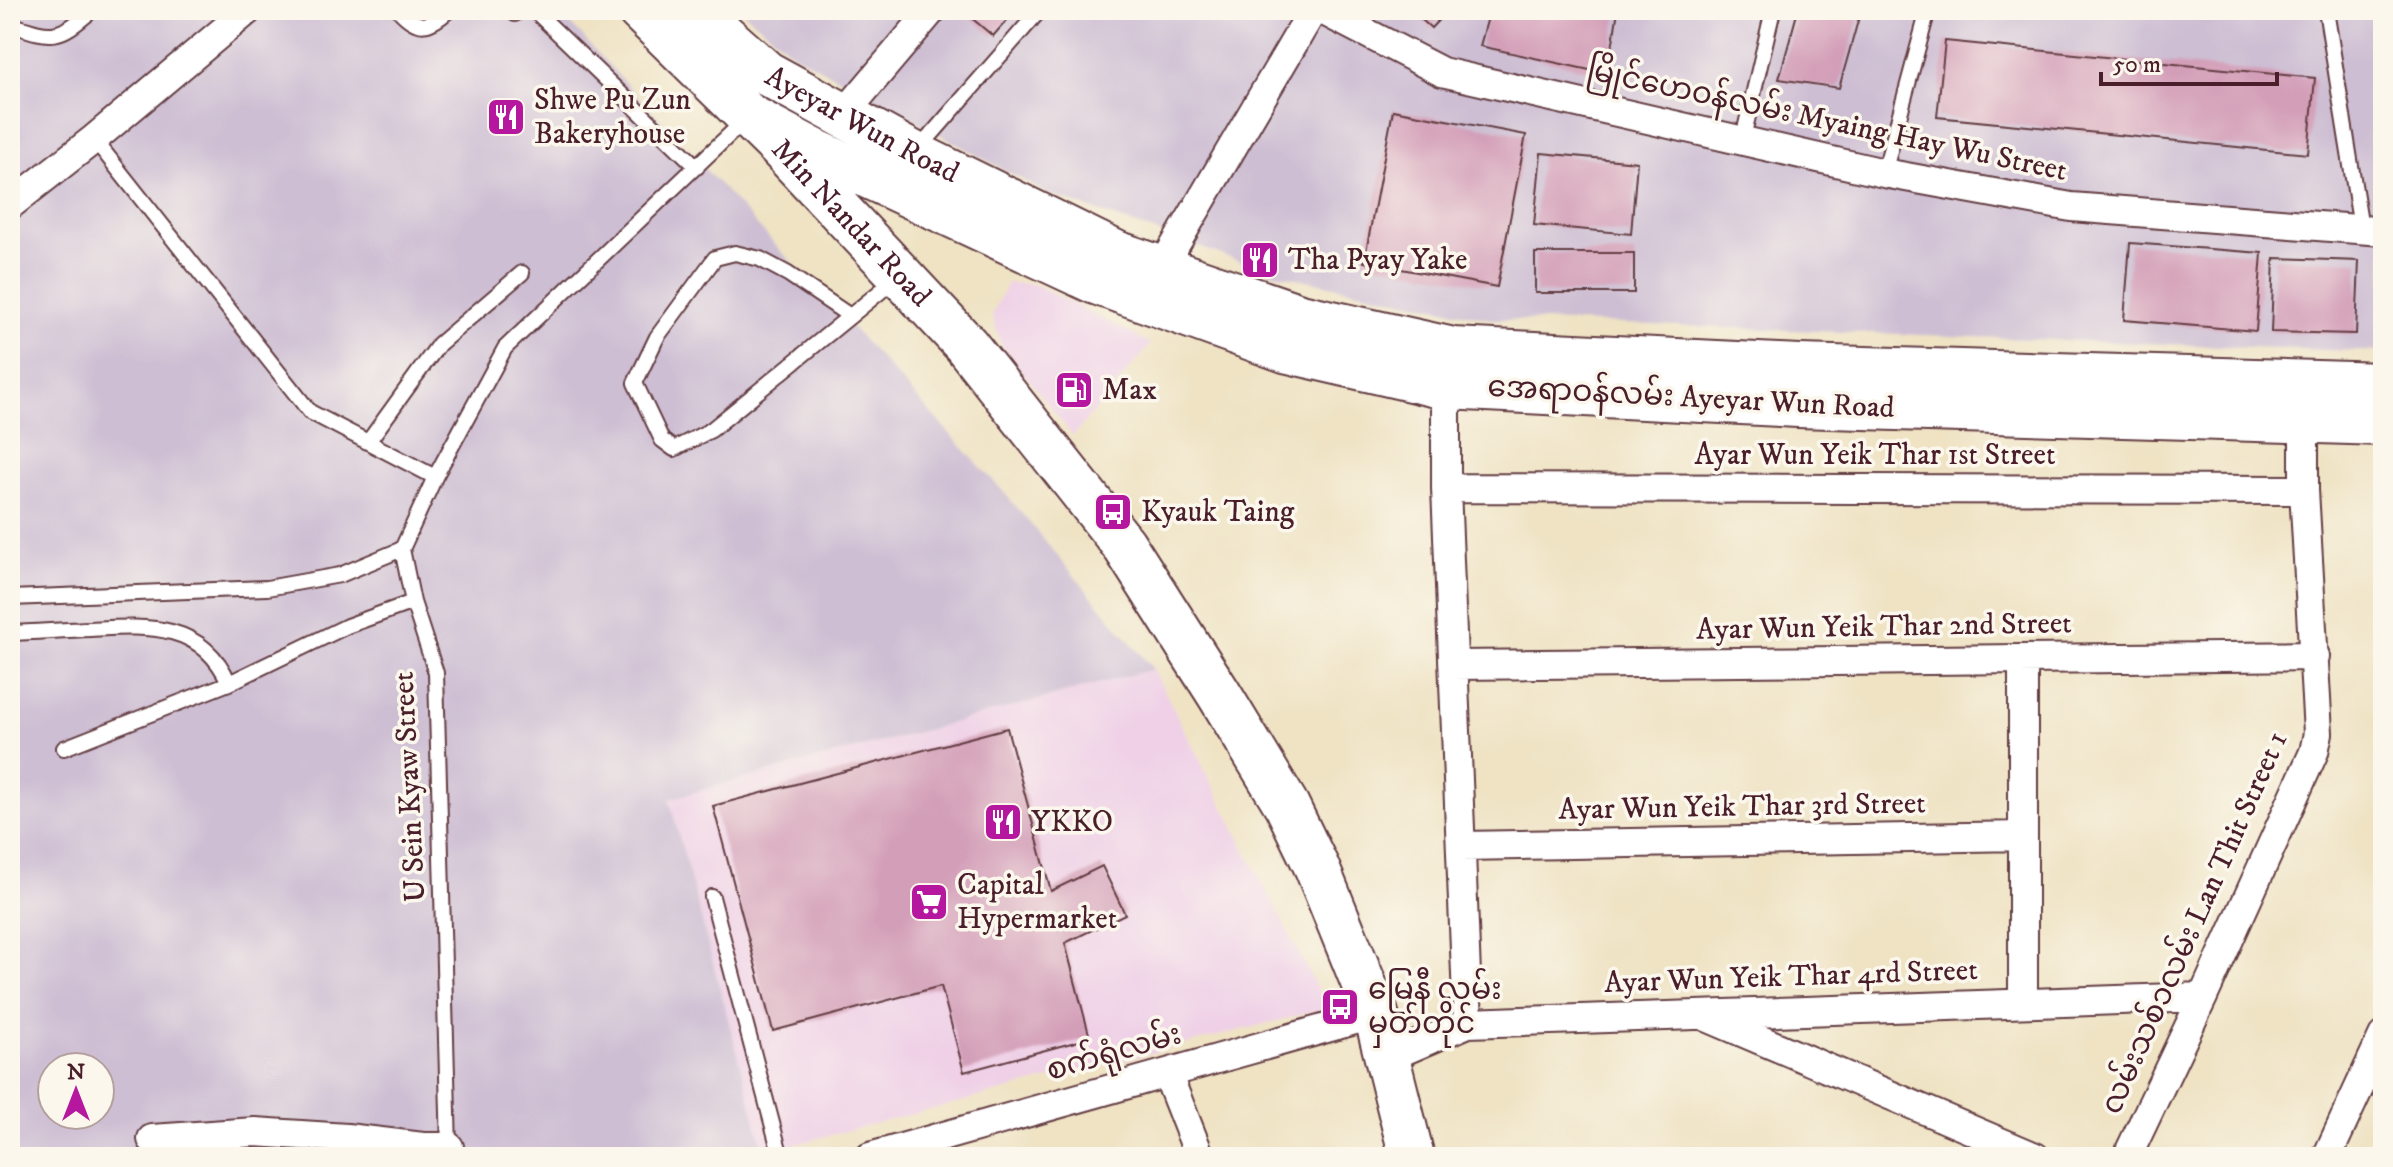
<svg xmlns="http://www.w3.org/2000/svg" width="2393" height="1167" viewBox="0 0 2393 1167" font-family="'IM FELL DW Pica','Noto Sans Myanmar',serif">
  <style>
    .built { fill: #efd0e7 }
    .industrial { fill: #cdbed3; fill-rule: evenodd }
    .building { fill: #d39eb8 }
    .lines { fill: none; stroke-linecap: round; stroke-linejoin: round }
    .lane-casing { stroke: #633c42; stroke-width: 18 }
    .street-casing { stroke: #633c42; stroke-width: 32 }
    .primary-casing { stroke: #633c42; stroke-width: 48 }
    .lane { stroke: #fff; stroke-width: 14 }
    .street { stroke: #fff; stroke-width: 28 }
    .primary { stroke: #fff; stroke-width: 44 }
    .labels { text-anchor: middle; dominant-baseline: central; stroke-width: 7; stroke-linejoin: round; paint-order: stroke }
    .poi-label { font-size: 30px; fill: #4a1f2b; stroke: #fbf7ec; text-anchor: start }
    .street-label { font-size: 30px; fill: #4a1f2b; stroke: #fbf7ec }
  </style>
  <rect width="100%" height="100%" fill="#fbf7ec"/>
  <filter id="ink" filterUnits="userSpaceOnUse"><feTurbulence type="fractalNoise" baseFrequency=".0125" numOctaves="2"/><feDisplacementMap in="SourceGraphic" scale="16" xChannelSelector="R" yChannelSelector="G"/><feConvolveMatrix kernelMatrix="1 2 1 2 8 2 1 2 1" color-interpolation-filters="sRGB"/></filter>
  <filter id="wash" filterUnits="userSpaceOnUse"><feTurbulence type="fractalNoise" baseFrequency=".006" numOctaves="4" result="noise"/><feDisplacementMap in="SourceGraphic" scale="32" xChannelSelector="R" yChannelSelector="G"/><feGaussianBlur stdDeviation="1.8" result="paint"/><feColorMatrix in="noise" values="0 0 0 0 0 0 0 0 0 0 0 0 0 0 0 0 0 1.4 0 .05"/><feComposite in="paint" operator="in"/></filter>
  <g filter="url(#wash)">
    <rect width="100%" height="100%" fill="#efe3c4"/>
    <path class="built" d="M 1007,283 L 1034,284 L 1151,344 L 1073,436 L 1001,344 L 992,315 Z
      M 1153,669 L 1327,1008 L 764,1152 L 669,799 Z"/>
    <path class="industrial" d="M 10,10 L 558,10 L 1001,489 L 1153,669 L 669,799 L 764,1152 L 711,1157 L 10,1157 ZM 52,1067 L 100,1067 L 100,1115 L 52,1115 Z
      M 741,10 L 2383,10 L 2383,352 L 1491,319 L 1273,273 L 1046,193 L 794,54 Z"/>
    <g id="blocks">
      <path class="building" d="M 962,10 L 1016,10 L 993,36 Z
        M 1411,10 L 1448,10 L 1431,28 Z
        M 1490,10 L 1618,10 L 1608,74 L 1480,46 Z
        M 1798,10 L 1861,10 L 1839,88 L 1779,79 Z
        M 1945,41 L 2315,78 L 2308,154 L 1937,117 Z
        M 1393,110 L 1526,135 L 1497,287 L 1364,262 Z
        M 1541,153 L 1637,162 L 1631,234 L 1534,225 Z
        M 2130,243 L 2262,253 L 2256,331 L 2124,320 Z
        M 1535,253 L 1634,253 L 1634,293 L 1535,293 Z
        M 2274,258 L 2359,261 L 2356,334 L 2271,332 Z
        M 1007,728 L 1051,891 L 1102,866 L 1125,914 L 1065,943 L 1090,1038 L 964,1072 L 941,986 L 773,1031 L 713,806 Z"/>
    </g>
  </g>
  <g filter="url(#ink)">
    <use href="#blocks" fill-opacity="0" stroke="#633c42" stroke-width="2"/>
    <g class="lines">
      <g class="lane-casing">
        <path id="lane" d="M 399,10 C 418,31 429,28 449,10
          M 511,10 L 515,14 L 519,10
          M 534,10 L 697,167
          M 2326,10 L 2361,228
          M 10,24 C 52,38 57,41 92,10
          M 94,139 L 310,412 L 435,477
          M 1742,142 L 1773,10
          M 917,151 L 1040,10
          M 1884,173 L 1928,10
          M 850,316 L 788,274 L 760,259 L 735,253 L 715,258 L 657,337 L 635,383 L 662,440 L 674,449 L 711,430 L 898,277
          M 368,442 L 439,344 L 522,273
          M 10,598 L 267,588 L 340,575 L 402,549
          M 10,633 C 37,632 64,630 91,629 C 147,626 203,622 229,683
          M 64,748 L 229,683 L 347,626 L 413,602
          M 712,897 L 781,1157
          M 449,1149 L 436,673 L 413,602 L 402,549 L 435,477 L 505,348 L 746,119"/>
      </g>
      <g class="street-casing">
        <path id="street" d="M 1322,10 L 1442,72 L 1884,173 L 2071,207 L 2383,231
          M 844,114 L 932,10
          M 10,205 L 94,139 L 248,10
          M 1161,269 L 1313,10
          M 1449,373 L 1446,387 L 1446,488 L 1468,1023
          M 1446,488 L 2304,490
          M 1454,665 L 2315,656
          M 1461,846 L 2023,836
          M 2023,1003 L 2023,659
          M 1707,1017 L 2035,1157
          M 1389,1057 L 1468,1023 L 2203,997
          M 1167,1073 L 1200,1157
          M 152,1139 L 255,1132 L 347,1138 L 423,1147 L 449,1147
          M 870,1157 L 1376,1014
          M 2127,1157 L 2203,997 L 2314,752 L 2318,733 L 2304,490 L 2304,405
          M 2327,1157 L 2383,1036"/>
      </g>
      <g class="primary-casing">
        <g id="primary">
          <path id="s1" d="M 640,10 L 778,145 L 966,345 L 1124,545 L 1219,694 L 1287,806 L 1317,868 L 1376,1014 L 1412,1157"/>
          <path id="s2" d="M 695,10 L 766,73 L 914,154 L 1116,253 L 1300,316 L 1453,350 L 1800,367 L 2383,385"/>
          <path d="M 748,116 L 812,150 L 1096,282 L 1285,350 L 1446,387 L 1798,405 L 2383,423"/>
        </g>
      </g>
      <use href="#lane" class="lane"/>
      <use href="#street" class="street"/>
      <use href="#primary" class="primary"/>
    </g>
  </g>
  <defs>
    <g id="restaurant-square" transform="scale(2)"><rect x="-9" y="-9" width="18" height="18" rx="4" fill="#b5179e" stroke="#fbf7ec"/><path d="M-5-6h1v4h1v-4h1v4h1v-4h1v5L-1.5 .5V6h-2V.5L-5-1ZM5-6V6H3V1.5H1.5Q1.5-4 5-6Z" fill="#fff"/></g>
    <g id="fuel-square" transform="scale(2)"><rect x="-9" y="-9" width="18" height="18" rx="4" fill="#b5179e" stroke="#fbf7ec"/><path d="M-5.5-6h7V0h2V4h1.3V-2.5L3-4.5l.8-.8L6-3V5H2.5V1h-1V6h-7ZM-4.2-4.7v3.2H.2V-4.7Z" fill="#fff"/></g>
    <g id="bus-square" transform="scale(2)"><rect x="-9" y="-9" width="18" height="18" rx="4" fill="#b5179e" stroke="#fbf7ec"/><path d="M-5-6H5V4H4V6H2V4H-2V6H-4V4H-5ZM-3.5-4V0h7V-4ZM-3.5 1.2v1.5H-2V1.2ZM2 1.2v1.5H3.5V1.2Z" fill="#fff"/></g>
    <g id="supermarket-square" transform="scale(2)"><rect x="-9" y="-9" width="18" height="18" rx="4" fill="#b5179e" stroke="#fbf7ec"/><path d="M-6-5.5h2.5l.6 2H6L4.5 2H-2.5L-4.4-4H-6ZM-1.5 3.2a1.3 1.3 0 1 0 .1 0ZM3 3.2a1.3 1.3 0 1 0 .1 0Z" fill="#fff"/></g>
  </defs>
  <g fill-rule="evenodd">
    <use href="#restaurant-square" x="506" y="117"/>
    <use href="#restaurant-square" x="1260" y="260"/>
    <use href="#fuel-square" x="1074" y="390"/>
    <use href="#bus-square" x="1113" y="512"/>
    <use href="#restaurant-square" x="1003" y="822"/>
    <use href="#supermarket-square" x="929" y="902"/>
    <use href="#bus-square" x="1340" y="1007"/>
  </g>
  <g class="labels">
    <g class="poi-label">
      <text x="534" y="100">Shwe Pu Zun<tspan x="534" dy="34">Bakeryhouse</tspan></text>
      <text x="1288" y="260">Tha Pyay Yake</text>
      <text x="1102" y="390">Max</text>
      <text x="1141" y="512">Kyauk Taing</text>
      <text x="1031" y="822">YKKO</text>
      <text x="957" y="885">Capital<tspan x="957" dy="34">Hypermarket</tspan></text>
      <text x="1368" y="990">မြေနီ လမ်း<tspan x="1368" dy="34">မှတ်တိုင်</tspan></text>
    </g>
    <g class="street-label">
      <text transform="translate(1827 121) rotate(12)">မြိုင်ဟေဝန်လမ်း Myaing Hay Wu Street</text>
      <text stroke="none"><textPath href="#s2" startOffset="204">Ayeyar Wun Road</textPath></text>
      <text stroke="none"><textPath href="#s1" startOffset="300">Min Nandar Road</textPath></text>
      <text transform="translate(1691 398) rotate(3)">အေရာဝန်လမ်း Ayeyar Wun Road</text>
      <text x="1875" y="455">Ayar Wun Yeik Thar 1st Street</text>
      <text transform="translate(1884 627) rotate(-1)">Ayar Wun Yeik Thar 2nd Street</text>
      <text transform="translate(410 787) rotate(-93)">U Sein Kyaw Street</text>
      <text transform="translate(1742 807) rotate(-1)">Ayar Wun Yeik Thar 3rd Street</text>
      <text transform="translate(2195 923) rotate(-66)">လမ်းသစ်၁လမ်း Lan Thit Street 1</text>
      <text transform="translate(1791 977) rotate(-2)">Ayar Wun Yeik Thar 4rd Street</text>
      <text transform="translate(1114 1053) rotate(-16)">စက်ရုံလမ်း</text>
    </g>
  </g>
  <rect width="2393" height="1167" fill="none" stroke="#fbf7ec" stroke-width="40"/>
  <g transform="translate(76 1091)"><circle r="38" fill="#fbf7ec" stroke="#b4a19f" stroke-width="2"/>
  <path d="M0-6L14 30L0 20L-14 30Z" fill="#b5179e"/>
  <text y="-12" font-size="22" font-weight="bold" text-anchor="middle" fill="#4a1f2b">N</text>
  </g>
  <path d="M2101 72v12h176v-12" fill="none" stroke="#4a1f2b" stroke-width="4"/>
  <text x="2113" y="72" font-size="24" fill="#4a1f2b" stroke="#fbf7ec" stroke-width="6" paint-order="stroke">50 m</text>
</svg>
